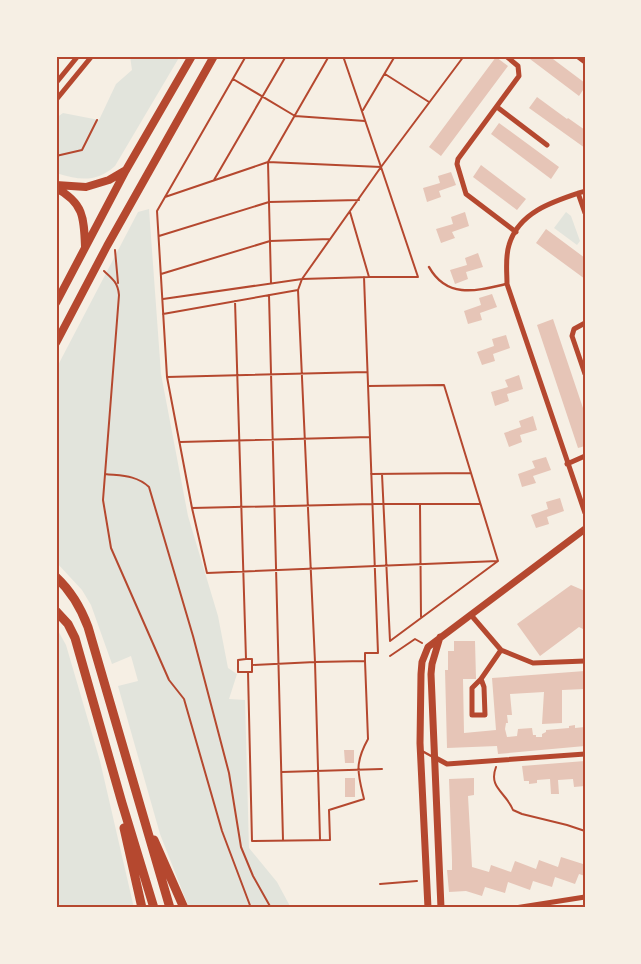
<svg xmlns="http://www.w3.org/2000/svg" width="641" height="964" viewBox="0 0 641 964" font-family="Montserrat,sans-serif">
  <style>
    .green { fill: #e2e4dc }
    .building { fill: #e6c5b7 }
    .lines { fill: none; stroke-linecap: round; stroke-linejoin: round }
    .path { stroke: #b5482f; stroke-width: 2 }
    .service { stroke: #b5482f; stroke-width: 2.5 }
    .minor { stroke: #b5482f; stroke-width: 5 }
    .tertiary { stroke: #b5482f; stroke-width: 7 }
    .secondary { stroke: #b5482f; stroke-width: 8 }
    .trunk { stroke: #b5482f; stroke-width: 9 }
    .neatline { fill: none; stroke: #b5482f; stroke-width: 2 }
  </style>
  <rect width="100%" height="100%" fill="#f6efe4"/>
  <path class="green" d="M 130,56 L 180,56 L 115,166 C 96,183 79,180 56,173 L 56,118 L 63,113 L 99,120 L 116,84 L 132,70 Z
    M 149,209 L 161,374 L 188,516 L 218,616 L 228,668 L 237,674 L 229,699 L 245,700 L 249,848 L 277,882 L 291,908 L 189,908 L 160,834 L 118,686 L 138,681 L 131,656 L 112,664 L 91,605 L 82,590 L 56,562 L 56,369 L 138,212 Z
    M 566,212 L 571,216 L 580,241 L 577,245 L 554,228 Z
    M 56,627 L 66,645 L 100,761 L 134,908 L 56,908 Z"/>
  <path class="building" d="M 526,56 L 549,56 L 585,83 L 585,92 L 583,90 L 579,96 Z
    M 496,57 L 508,66 L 441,156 L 429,147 Z
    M 537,97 L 567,119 L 568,118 L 585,130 L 585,148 L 529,108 Z
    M 499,123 L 559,167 L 551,179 L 491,134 Z
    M 481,165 L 526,199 L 517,210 L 473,177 Z
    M 451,172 L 456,185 L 439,191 L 441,197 L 427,202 L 423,188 L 440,183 L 438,176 Z
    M 465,212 L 469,226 L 452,232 L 455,238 L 441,243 L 436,229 L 453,224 L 451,217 Z
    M 546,229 L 585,258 L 585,279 L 536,243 Z
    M 478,253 L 483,267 L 466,272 L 468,279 L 455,284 L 450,270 L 467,265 L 465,258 Z
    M 492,294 L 497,307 L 480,313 L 482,320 L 468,324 L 464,311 L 481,305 L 479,298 Z
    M 553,319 L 585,414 L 585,446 L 578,448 L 537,325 Z
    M 506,335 L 510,348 L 493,354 L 495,361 L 482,365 L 477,352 L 494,346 L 492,339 Z
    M 519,375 L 523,389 L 507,394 L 509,401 L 495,406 L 491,392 L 508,387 L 505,380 Z
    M 533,416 L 537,430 L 520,435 L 522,442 L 509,447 L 504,433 L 521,427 L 519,421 Z
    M 546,457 L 551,470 L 533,476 L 536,483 L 522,487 L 518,474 L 535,468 L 532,461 Z
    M 560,498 L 564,511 L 547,517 L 549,524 L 536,528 L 531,515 L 548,509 L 546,502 Z
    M 571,585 L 585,591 L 585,630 L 579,627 L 540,656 L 517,624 Z
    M 454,641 L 475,641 L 476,679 L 463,679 L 464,733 L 496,730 L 492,678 L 585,671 L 585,689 L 562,690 L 562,723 L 542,724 L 544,692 L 510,694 L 512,715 L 507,715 L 508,723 L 506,723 L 505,729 L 507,737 L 517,736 L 518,729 L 532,728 L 533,735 L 536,735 L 536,737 L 542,737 L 542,734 L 546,732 L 546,730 L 569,728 L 569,726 L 575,725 L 575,728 L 585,727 L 585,746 L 498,754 L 497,746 L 447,748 L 445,670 L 448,670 L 448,651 L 454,651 Z
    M 344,750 L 354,750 L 354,763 L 345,763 Z
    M 585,761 L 585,786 L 574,787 L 573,779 L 558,780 L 559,794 L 551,794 L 550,779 L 537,780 L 537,783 L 529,784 L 529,781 L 524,781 L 522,766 Z
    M 345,778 L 355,778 L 355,797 L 345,797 Z
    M 474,778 L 474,795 L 468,796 L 472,867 L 489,872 L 491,865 L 511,872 L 515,861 L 536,869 L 539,860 L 558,867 L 561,857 L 583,864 L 584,858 L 585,876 L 579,874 L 575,884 L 555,877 L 552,887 L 533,881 L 530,890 L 508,882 L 505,893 L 485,887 L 482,896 L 466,891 L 449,892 L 447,870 L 452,870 L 452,860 L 449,779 Z"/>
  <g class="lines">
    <path class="path" d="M 246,56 L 157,211 L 167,377 L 192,508 L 207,573 L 498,561 L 444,385 L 368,386
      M 385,74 L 429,102
      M 233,79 L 295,116 L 365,121
      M 363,110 L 395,56
      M 56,156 L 82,150 L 97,120
      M 381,167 L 464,56
      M 214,180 L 286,56
      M 165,197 L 268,162 L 381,167
      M 159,236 L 269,202 L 359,200
      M 115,250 L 118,283
      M 104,271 C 113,279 118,283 119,295 L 103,500 L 111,548 L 169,680 L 184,699 L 222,831 L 251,908
      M 161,274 L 270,241 L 330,239
      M 364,277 L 378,653 L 365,653 L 365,661
      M 369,277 L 418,277 L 381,167
      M 271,283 L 268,162 L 329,56
      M 269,295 L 283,840
      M 163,299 L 302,279 L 369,277 L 350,212
      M 235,301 L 246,659 L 238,660 L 238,672 L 248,672 L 252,841 L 330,840 L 329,810 L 364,799 C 358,774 354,764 368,739 L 365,661 L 315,662 L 320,839
      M 163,314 L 298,290
      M 167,377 L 367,372
      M 180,442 L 370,437
      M 105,474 C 122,476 136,475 149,487 L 193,636 L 229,773 L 241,847 L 253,876 L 271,908
      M 371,474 L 471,473
      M 382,474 L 390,641 L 498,561
      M 420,505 L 421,617
      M 192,508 L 373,504 L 480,504
      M 390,656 L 415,639 L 422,643
      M 246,659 L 252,659 L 252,665
      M 248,672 L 252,672 L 252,665 L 315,662 L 298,290 L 302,279 L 381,167 L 343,56
      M 496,767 C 488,788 506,792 513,810 L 522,814 L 567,825 L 585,831
      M 282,772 L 382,769
      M 380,884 L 417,881"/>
    <path class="service" d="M 429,267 C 447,299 476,291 506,284
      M 422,751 L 433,757"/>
    <path class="minor" d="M 506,56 L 518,66 L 519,76 L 458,159 L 457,164 L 466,194 L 516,232
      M 577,56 L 585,62
      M 56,83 L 78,56
      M 56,100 L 92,56
      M 497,107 L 547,145
      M 585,191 C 555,201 519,211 509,245 C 505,257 507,272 507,284 L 585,513
      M 578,193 L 585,213
      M 585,323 L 574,329 L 572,336 L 585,374
      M 567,464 L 585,456
      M 471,615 L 501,650 L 533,663 L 585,661
      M 481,679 L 484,687 L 485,715 L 472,715 L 472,688 L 481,679 L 501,650
      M 434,757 L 447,764 L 585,754
      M 515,908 L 585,897"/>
    <path class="tertiary" d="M 440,637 L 432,664 L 431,674 L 441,908
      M 428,908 L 420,743 L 421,674 L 422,662 L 428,647 L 585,529"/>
    <path class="secondary" d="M 56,185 L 86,187 L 109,180 L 126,170
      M 56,188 C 84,203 84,218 85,247
      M 56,303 L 126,170 L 192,56
      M 56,343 L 107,246 L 214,56"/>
    <path class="trunk" d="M 56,577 C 71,591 81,608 88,627 L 170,908
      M 56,611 L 68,624 L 75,638 L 122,803 L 154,908
      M 124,828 L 142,908
      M 154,840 L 184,908"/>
  </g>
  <rect width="641" height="964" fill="none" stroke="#f6efe4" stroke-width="115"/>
  <rect x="58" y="58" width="526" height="848" class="neatline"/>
</svg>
